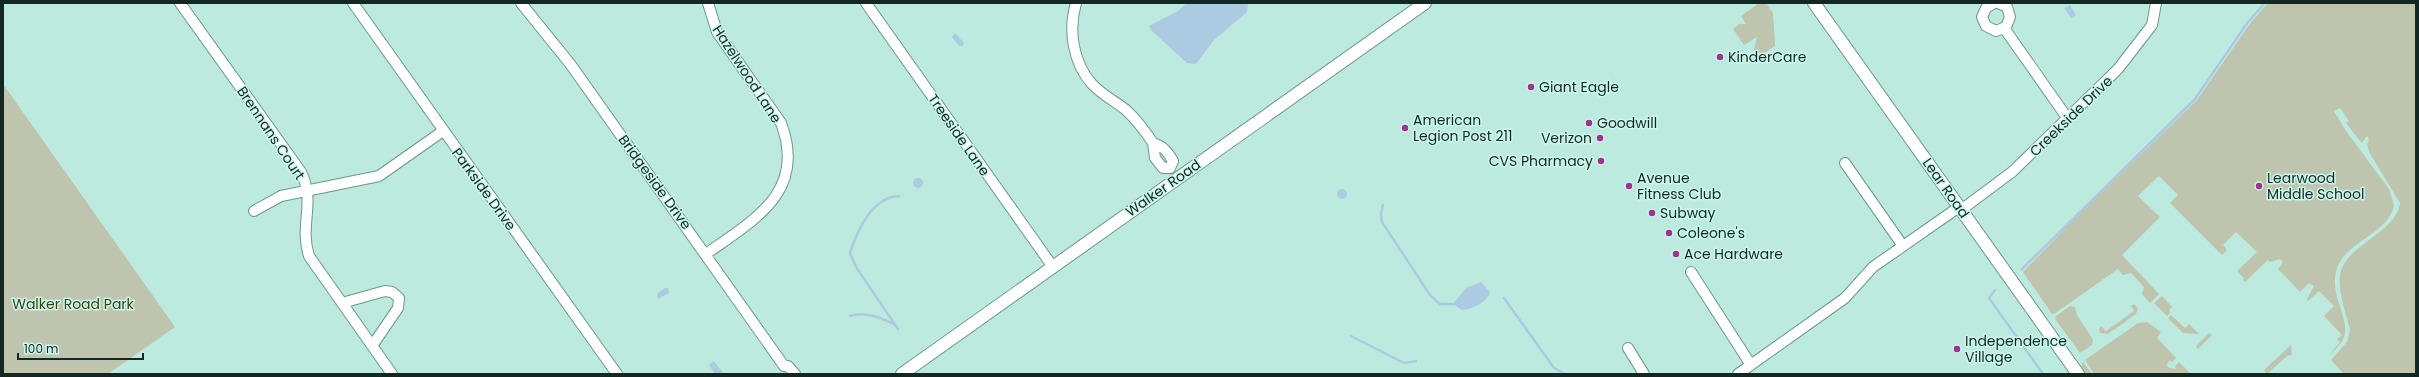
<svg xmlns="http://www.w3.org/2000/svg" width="2419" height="377" viewBox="0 0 2419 377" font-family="Poppins,sans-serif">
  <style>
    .green { fill: #bfc4ae }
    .water { fill: #accae1 }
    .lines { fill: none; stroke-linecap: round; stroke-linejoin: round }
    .stream { stroke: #accae1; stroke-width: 2.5 }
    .minor-casing { stroke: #6c978d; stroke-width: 12 }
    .tertiary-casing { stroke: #6c978d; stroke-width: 14 }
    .minor { stroke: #fff; stroke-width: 10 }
    .tertiary { stroke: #fff; stroke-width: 12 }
    .poi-dot { fill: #a03290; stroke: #caf8ed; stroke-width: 1.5 }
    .labels { text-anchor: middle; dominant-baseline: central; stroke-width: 3; stroke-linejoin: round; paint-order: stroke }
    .poi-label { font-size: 14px; fill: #152723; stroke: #caf8ed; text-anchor: start }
    .street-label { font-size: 14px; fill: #152723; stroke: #caf8ed }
    .park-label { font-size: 14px; fill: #3b420a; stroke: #caf8ed }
  </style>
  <rect width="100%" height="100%" fill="#bdeadf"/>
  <path class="green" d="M 1759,3 L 1766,3 L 1773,13 L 1775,46 L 1759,57 L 1754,50 L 1757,37 L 1744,45 L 1733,29 L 1739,24 L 1746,24 L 1741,16 Z
    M 2268,3 L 2416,3 L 2416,374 L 2344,374 L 2331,360 L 2347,342 L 2350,330 C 2346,312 2338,294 2340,275 C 2344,245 2397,233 2400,203 L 2369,152 L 2367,144 L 2369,140 L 2367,136 L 2362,143 L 2360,141 L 2346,123 L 2349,121 L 2340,108 L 2334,111 L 2346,131 L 2389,189 L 2394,205 C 2389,232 2352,240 2340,262 C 2324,291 2351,316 2344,337 C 2341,345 2333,351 2328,356 L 2340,342 L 2337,339 L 2342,335 L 2324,316 L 2334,306 L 2319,291 L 2308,301 L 2307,299 L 2314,286 L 2309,283 L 2300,292 L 2278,269 L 2283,262 L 2280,259 L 2270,262 L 2268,260 L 2245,282 L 2243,280 L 2244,278 L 2237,271 L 2257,252 L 2236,232 L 2223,245 L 2227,250 L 2222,255 L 2170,203 L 2178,195 L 2159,176 L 2138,196 L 2160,217 L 2122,255 L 2159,294 L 2150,303 L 2142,294 L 2144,287 L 2131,273 L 2123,275 L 2118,269 L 2054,314 L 2052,314 L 2023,272 L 2078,215 L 2197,100 L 2251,22 Z
    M 3,84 L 175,327 L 108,374 L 3,374 Z
    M 2162,296 L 2172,307 L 2169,310 L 2171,312 L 2167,316 L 2154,303 Z
    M 2134,304 L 2138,308 L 2136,314 L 2108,334 L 2100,333 L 2099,329 L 2101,326 L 2106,331 L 2134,311 L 2131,306 Z
    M 2070,306 L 2075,307 L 2077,315 L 2093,340 L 2092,345 L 2080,353 L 2055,319 L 2056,316 Z
    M 2171,315 L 2185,328 L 2189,324 L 2199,334 L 2183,333 L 2168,318 Z
    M 2147,322 L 2161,332 L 2157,338 L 2176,358 L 2172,362 L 2169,360 L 2167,365 L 2169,368 L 2176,369 L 2175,366 L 2179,362 L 2191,374 L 2094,374 L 2085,360 L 2138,323 Z
    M 2209,333 L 2212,335 L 2198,349 L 2196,346 Z
    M 2291,345 L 2292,355 L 2287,356 L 2267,374 L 2264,370 Z
    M 2083,362 L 2092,374 L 2085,374 L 2081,369 Z"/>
  <path class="water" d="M 1187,3 L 1248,4 L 1247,12 L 1214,40 L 1196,64 L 1187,63 L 1152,31 L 1149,26 L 1178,11 Z
    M 2070,5 L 2076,15 L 2071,18 L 2064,8 Z
    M 955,33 L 964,43 L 963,46 L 959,46 L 952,37 Z
    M913 183a5 5 0 1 1 10 0a5 5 0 1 1-10 0Z
    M1337 194a5 5 0 1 1 10 0a5 5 0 1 1-10 0Z
    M 1481,282 L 1490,292 C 1487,303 1472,309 1462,310 L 1453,304 L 1466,288 Z
    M 665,288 L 668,288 L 669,293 L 658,299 L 657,294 Z
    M 714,361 L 723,373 L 722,374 L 715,374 L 709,365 Z"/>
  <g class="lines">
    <path class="stream" d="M 1383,205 L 1381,214 L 1382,222 L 1430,295 L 1440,304 L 1453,304
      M 2022,269 L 2195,99 L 2248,22 L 2265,3
      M 1995,290 L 1989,298 L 2043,374
      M 1504,298 L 1554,368 L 1565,374
      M 850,316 C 866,311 881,318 896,325
      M 898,329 L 856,267 L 850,253 C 857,231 872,197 899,196
      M 1351,336 L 1404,363 L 1416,361"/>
    <g class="minor-casing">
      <path id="minor" d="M 180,3 L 301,172 C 316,203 299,225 309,256 L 392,374
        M 353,3 L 617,374
        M 521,3 L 571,65 L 784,366 L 788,366 L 795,374
        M 866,3 L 1053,267
        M 1076,3 C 1068,30 1073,63 1092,84 C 1102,95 1115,101 1126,110 C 1137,120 1145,131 1153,143
        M 1994,3 L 1986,8 L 1982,17 L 1986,26 L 1996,31 L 2006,27 L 2010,17 L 2007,7 L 1998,3
        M 2004,28 L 2068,119
        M 1153,143 C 1163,146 1168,152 1173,161 L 1170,168 L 1163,168 L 1155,158 Z
        M 1845,163 L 1903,246
        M 1961,210 L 2012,172 L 2118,69 L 2152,25 L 2156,3
        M 254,211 L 281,196 L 379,176 L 443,131
        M 706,254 C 755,219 807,192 781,123 L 717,32 L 708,3
        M 1691,272 L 1751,365
        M 342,303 L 385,291 L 392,292 L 399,298 L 398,308 L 372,346
        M 1628,348 L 1644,374
        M 1738,374 L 1845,298 L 1873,267 L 1959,207"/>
    </g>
    <g class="tertiary-casing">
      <path id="tertiary" d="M 1814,3 L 2078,374
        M 902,374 L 1425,3"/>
    </g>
    <use href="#minor" class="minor"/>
    <use href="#tertiary" class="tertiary"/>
  </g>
  <g class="poi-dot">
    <circle cx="1720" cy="57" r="4"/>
    <circle cx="1531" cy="87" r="4"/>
    <circle cx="1589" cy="123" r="4"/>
    <circle cx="1405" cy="128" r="4"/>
    <circle cx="1600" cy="138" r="4"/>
    <circle cx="1601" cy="161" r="4"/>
    <circle cx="1629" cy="186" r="4"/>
    <circle cx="2259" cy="186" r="4"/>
    <circle cx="1652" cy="213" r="4"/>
    <circle cx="1669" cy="233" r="4"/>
    <circle cx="1676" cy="254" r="4"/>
    <circle cx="1957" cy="349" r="4"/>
  </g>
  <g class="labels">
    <g class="poi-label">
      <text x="1728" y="57">KinderCare</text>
      <text x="1539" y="87">Giant Eagle</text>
      <text x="1413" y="120">American<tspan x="1413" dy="16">Legion Post 211</tspan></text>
      <text x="1597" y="123">Goodwill</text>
      <text x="1592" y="138" text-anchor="end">Verizon</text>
      <text x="1593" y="161" text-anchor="end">CVS Pharmacy</text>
      <text x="1637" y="178">Avenue<tspan x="1637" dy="16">Fitness Club</tspan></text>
      <text x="2267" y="178">Learwood<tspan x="2267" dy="16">Middle School</tspan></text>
      <text x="1660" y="213">Subway</text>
      <text x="1677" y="233">Coleone's</text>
      <text x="1684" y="254">Ace Hardware</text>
      <text x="1965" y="341">Independence<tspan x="1965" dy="16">Village</tspan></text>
    </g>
    <g class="street-label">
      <text transform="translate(747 74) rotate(57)">Hazelwood Lane</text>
      <text transform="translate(2071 116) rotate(-44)">Creekside Drive</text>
      <text transform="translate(271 133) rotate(56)">Brennans Court</text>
      <text transform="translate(959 135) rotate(55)">Treeside Lane</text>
      <text transform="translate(655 182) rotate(54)">Bridgeside Drive</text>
      <text transform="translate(1163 188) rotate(-35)">Walker Road</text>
      <text transform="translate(1946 188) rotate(55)">Lear Road</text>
      <text transform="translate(484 189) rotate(54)">Parkside Drive</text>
    </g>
    <g class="park-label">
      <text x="73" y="304">Walker Road Park</text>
    </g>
  </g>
  <rect width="2419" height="377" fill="none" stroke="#152723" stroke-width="8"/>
  <path d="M18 353v6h125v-6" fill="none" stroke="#152723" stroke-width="2"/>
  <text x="24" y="353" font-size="12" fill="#152723" stroke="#caf8ed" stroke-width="3" paint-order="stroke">100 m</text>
</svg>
